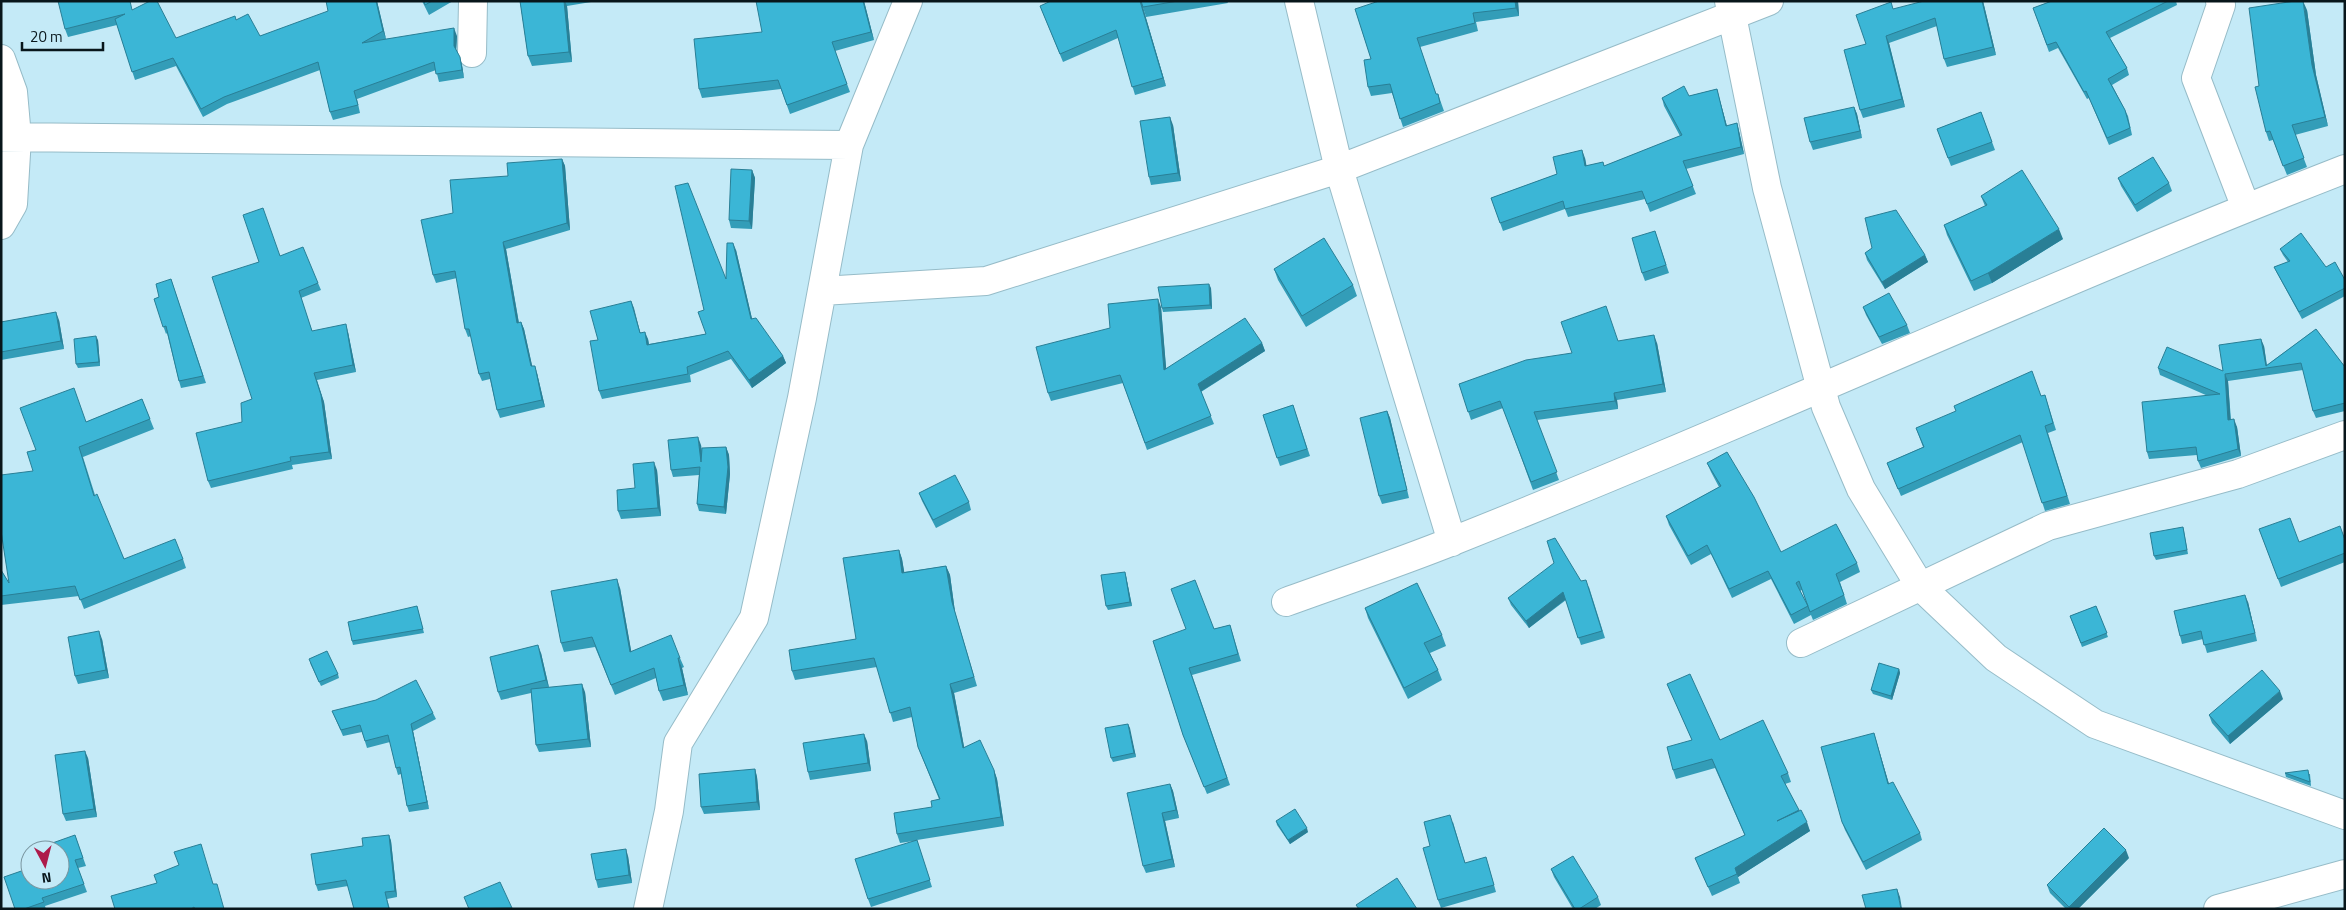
<svg xmlns="http://www.w3.org/2000/svg" width="2346" height="910" viewBox="0 0 2346 910" font-family="'Titillium Web',sans-serif">
  <style>
    .lines { fill: none; stroke-linecap: round; stroke-linejoin: round }
    .minor-casing { stroke: #96bcc8; stroke-width: 30 }
    .minor { stroke: #fff; stroke-width: 28 }
    .wall { fill: #339db8; fill-rule: evenodd }
    .shaded-wall { fill: #297f96 }
    .building { fill: #3bb6d6; stroke: #297f96 }
  </style>
  <rect width="100%" height="100%" fill="#c4eaf7"/>
  <g class="lines">
    <g class="minor-casing">
      <path id="minor" d="M 1299,1 L 1339,169 L 1452,542
        M 1729,1 L 1767,188 L 1826,407 L 1861,489 L 1920,586 L 1996,658 L 2095,724 L 2345,815
        M 2220,1 L 2221,5 L 2196,78 L 2246,208
        M 472,53 L 473,1
        M 1,59 L 13,92 L 17,137 L 13,204 L 1,225
        M 1,137 L 849,145
        M 822,291 L 986,281 L 1339,169 L 1769,1
        M 1286,602 C 1341,582 1398,563 1453,541 C 1753,422 2045,286 2345,169
        M 1801,643 L 2048,526 L 2238,474 L 2345,435
        M 648,909 L 669,811 L 678,743 L 754,618 L 802,398 L 849,145 L 908,1
        M 2218,909 L 2345,874"/>
    </g>
    <use href="#minor" class="minor"/>
  </g>
  <path class="wall" d="M 377,1 L 386,39 L 384,39 L 457,36 L 456,51 L 462,65 L 464,78 L 439,82 L 436,70 L 357,99 L 360,113 L 333,120 L 330,112 L 320,70 L 227,104 L 203,117 L 176,66 L 135,80 L 117,25 L 68,37 L 65,29 L 133,10 L 176,38 L 236,20 L 260,36 Z
    M 422,1 L 453,1 L 429,15 Z
    M 520,1 L 597,1 L 567,6 L 572,62 L 532,66 L 528,56 Z
    M 864,1 L 874,40 L 835,51 L 850,92 L 790,114 L 781,89 L 702,98 L 699,89 L 762,32 Z
    M 1141,1 L 1227,1 L 1228,3 L 1146,17 Z
    M 1141,1 L 1166,86 L 1135,95 L 1118,38 L 1063,62 L 1040,6 Z
    M 1518,1 L 1519,16 L 1476,22 L 1478,31 L 1420,47 L 1436,94 L 1438,94 L 1444,111 L 1403,127 L 1392,93 L 1371,96 L 1368,87 L 1371,59 L 1355,9 Z
    M 1983,1 L 1996,55 L 1947,67 L 1944,59 L 1937,26 L 1889,43 L 1905,107 L 1863,118 L 1860,110 L 1866,44 L 1893,9 Z
    M 2052,1 L 2176,1 L 2177,5 L 2110,38 L 2127,68 L 2129,75 L 2112,85 L 2128,116 L 2132,135 L 2109,145 L 2089,98 L 2087,99 L 2058,48 L 2049,52 L 2033,8 Z
    M 2307,10 L 2316,75 L 2328,126 L 2295,135 L 2307,167 L 2287,175 L 2273,140 L 2269,141 L 2266,132 L 2259,86 Z
    M 1717,89 L 1719,97 L 1727,126 L 1737,123 L 1739,131 L 1744,154 L 1686,169 L 1696,194 L 1650,212 L 1645,199 L 1568,217 L 1565,209 L 1503,231 L 1491,198 L 1557,174 L 1585,158 L 1586,166 L 1603,162 L 1604,166 L 1680,136 L 1664,106 L 1662,98 L 1689,96 Z
    M 1854,107 L 1857,114 L 1862,138 L 1813,150 L 1810,142 Z
    M 1981,112 L 1995,150 L 1951,166 L 1937,129 Z
    M 1173,125 L 1181,181 L 1151,185 L 1149,177 Z
    M 562,159 L 565,166 L 570,230 L 506,249 L 519,323 L 521,322 L 524,329 L 532,366 L 537,373 L 545,407 L 500,418 L 497,410 L 490,379 L 482,381 L 479,374 L 471,336 L 468,337 L 465,329 L 457,278 L 436,283 L 433,275 L 453,213 L 508,176 Z
    M 752,170 L 755,178 L 752,229 L 731,228 L 729,220 Z
    M 2118,178 L 2169,183 L 2172,191 L 2137,212 L 2121,186 Z
    M 1981,196 L 2063,239 L 1992,283 L 1974,291 L 1947,235 L 1944,225 L 1985,206 Z
    M 1655,231 L 1669,273 L 1645,281 L 1642,273 Z
    M 1872,248 L 1925,255 L 1928,262 L 1885,289 L 1867,260 L 1865,253 Z
    M 2280,249 L 2345,280 L 2345,296 L 2302,319 L 2277,273 L 2274,267 L 2288,262 L 2283,255 Z
    M 736,250 L 752,319 L 783,356 L 786,363 L 752,388 L 731,359 L 690,375 L 691,382 L 602,399 L 599,391 L 598,340 L 631,301 L 640,332 L 648,339 L 649,344 L 706,334 L 704,310 L 726,279 Z
    M 280,256 L 318,283 L 321,290 L 301,298 L 312,331 L 348,332 L 356,372 L 317,380 L 324,402 L 332,459 L 292,465 L 293,469 L 211,488 L 208,481 L 242,422 L 252,399 Z
    M 1274,269 L 1353,285 L 1357,296 L 1306,327 L 1278,280 Z
    M 171,279 L 206,383 L 181,388 L 179,381 L 167,333 L 166,334 L 154,299 L 159,297 Z
    M 1211,288 L 1212,309 L 1163,312 L 1162,308 Z
    M 1161,307 L 1166,369 L 1262,343 L 1265,351 L 1201,392 L 1214,424 L 1147,450 L 1123,383 L 1051,401 L 1048,393 L 1110,328 Z
    M 1863,307 L 1907,325 L 1910,333 L 1882,344 L 1866,315 Z
    M 59,320 L 64,349 L 1,360 L 1,322 Z
    M 2316,329 L 2345,367 L 2345,411 L 2316,418 L 2313,411 L 2303,370 L 2228,381 L 2231,420 L 2237,427 L 2241,456 L 2201,468 L 2198,461 L 2197,455 L 2149,459 L 2147,452 L 2208,396 L 2160,375 L 2158,368 L 2223,371 L 2264,346 L 2267,365 Z
    M 98,340 L 100,366 L 78,368 L 76,364 Z
    M 1618,341 L 1657,343 L 1666,392 L 1617,400 L 1618,409 L 1537,420 L 1559,480 L 1533,490 L 1503,408 L 1471,420 L 1459,384 Z
    M 2045,395 L 2056,430 L 2048,433 L 2070,504 L 2045,511 L 2023,442 L 1901,496 L 1887,463 L 1923,447 L 1916,428 Z
    M 142,399 L 154,429 L 83,457 L 95,495 L 124,559 L 183,559 L 186,568 L 84,609 L 79,596 L 1,605 L 1,570 L 9,583 L 33,471 L 35,450 L 86,422 Z
    M 1293,405 L 1310,456 L 1280,466 L 1263,415 Z
    M 1387,411 L 1390,418 L 1409,498 L 1382,504 L 1379,496 Z
    M 701,445 L 702,451 L 726,447 L 729,455 L 730,474 L 726,514 L 699,511 L 697,504 L 699,475 L 673,477 L 671,470 Z
    M 1707,463 L 1781,552 L 1857,563 L 1860,572 L 1840,582 L 1847,604 L 1813,620 L 1811,615 L 1794,624 L 1771,579 L 1732,598 L 1711,554 L 1691,565 L 1669,525 L 1666,516 L 1719,487 L 1711,472 ZM 1802,590 L 1808,606 L 1800,591 Z
    M 657,470 L 661,516 L 621,519 L 618,511 Z
    M 919,493 L 969,502 L 971,510 L 936,528 L 922,501 Z
    M 2183,527 L 2184,531 L 2188,554 L 2156,560 L 2154,556 Z
    M 2259,529 L 2299,542 L 2345,540 L 2345,562 L 2281,587 Z
    M 899,550 L 902,559 L 904,572 L 946,566 L 950,575 L 955,612 L 977,686 L 954,693 L 964,747 L 994,770 L 997,779 L 1004,826 L 917,840 L 932,887 L 871,907 L 868,899 L 914,841 L 900,843 L 897,834 L 932,807 L 939,799 L 918,747 L 912,717 L 893,722 L 877,667 L 795,680 L 792,671 L 856,639 Z
    M 1126,576 L 1132,606 L 1108,610 L 1106,606 Z
    M 1581,581 L 1589,587 L 1605,638 L 1581,645 L 1566,600 L 1529,628 L 1511,605 L 1508,598 Z
    M 620,588 L 631,651 L 680,658 L 684,667 L 682,668 L 688,695 L 663,701 L 659,691 L 656,678 L 615,695 L 595,647 L 564,652 L 561,643 Z
    M 2248,602 L 2257,641 L 2207,653 L 2203,639 L 2182,644 L 2180,636 Z
    M 417,606 L 424,633 L 353,645 L 352,641 Z
    M 2096,606 L 2108,637 L 2082,647 L 2070,616 Z
    M 1365,608 L 1442,635 L 1446,646 L 1430,653 L 1438,670 L 1442,680 L 1408,699 L 1368,618 Z
    M 1230,625 L 1241,661 L 1192,675 L 1230,785 L 1207,794 L 1183,735 L 1153,641 L 1214,629 Z
    M 102,639 L 109,678 L 78,684 L 75,676 Z
    M 541,653 L 549,687 L 585,692 L 591,747 L 539,752 L 536,745 L 531,693 L 501,700 L 498,692 Z
    M 310,663 L 338,674 L 339,678 L 321,686 Z
    M 1899,669 L 1900,673 L 1892,700 L 1873,694 L 1871,690 Z
    M 1667,684 L 1720,740 L 1788,773 L 1791,782 L 1785,784 L 1799,811 L 1810,831 L 1738,877 L 1740,883 L 1712,896 L 1695,858 L 1745,836 L 1715,768 L 1676,779 L 1673,770 L 1692,740 Z
    M 2283,699 L 2230,744 L 2212,723 L 2209,715 Z
    M 332,711 L 433,713 L 436,719 L 413,731 L 429,809 L 409,812 L 407,806 L 401,774 L 398,775 L 396,768 L 390,742 L 367,748 L 362,732 L 343,736 Z
    M 1128,724 L 1136,757 L 1113,762 L 1111,758 Z
    M 1874,733 L 1889,784 L 1920,833 L 1922,840 L 1866,870 L 1845,830 L 1842,822 Z
    M 867,741 L 871,771 L 810,780 L 808,772 Z
    M 88,758 L 97,817 L 66,821 L 63,814 Z
    M 755,769 L 757,777 L 760,810 L 704,814 L 701,807 Z
    M 2285,773 L 2310,774 L 2311,786 L 2286,777 Z
    M 1170,784 L 1173,791 L 1179,818 L 1165,821 L 1175,867 L 1146,873 L 1143,866 Z
    M 1276,821 L 1308,832 L 1290,844 L 1277,825 Z
    M 1453,822 L 1465,863 L 1488,864 L 1496,892 L 1441,908 L 1438,900 L 1430,846 Z
    M 75,835 L 86,866 L 78,868 L 87,892 L 45,906 L 46,909 L 15,909 L 60,880 Z
    M 389,835 L 391,841 L 397,897 L 387,899 L 390,909 L 354,909 L 348,886 L 318,891 L 316,885 L 363,846 Z
    M 628,856 L 632,883 L 598,888 L 596,880 Z
    M 2129,858 L 2078,909 L 2066,909 L 2050,893 L 2047,885 Z
    M 1551,869 L 1598,897 L 1601,905 L 1595,909 L 1573,909 L 1554,877 Z"/>
  <path class="shaded-wall" d="M 376,1 L 377,1 L 386,39 L 383,31 Z
    M 564,1 L 565,1 L 567,6 L 572,62 L 569,52 Z
    M 863,1 L 864,1 L 874,40 L 871,32 Z
    M 1140,1 L 1141,1 L 1166,86 L 1163,78 Z
    M 1515,1 L 1518,1 L 1519,16 L 1516,8 Z
    M 1982,1 L 1983,1 L 1996,55 L 1993,47 Z
    M 2303,1 L 2307,10 L 2316,75 L 2328,126 L 2325,117 L 2312,65 Z
    M 454,28 L 457,36 L 456,53 L 454,46 Z
    M 1886,36 L 1889,43 L 1905,107 L 1902,99 Z
    M 460,57 L 462,65 L 464,78 L 462,70 Z
    M 1717,89 L 1719,97 L 1729,134 L 1726,126 Z
    M 1854,107 L 1857,114 L 1862,138 L 1860,131 Z
    M 1170,117 L 1173,125 L 1181,181 L 1178,173 Z
    M 1737,123 L 1739,131 L 1744,154 L 1741,147 Z
    M 1582,150 L 1585,158 L 1588,173 L 1585,166 Z
    M 562,159 L 565,166 L 570,230 L 567,223 Z
    M 752,170 L 755,178 L 752,229 L 749,221 Z
    M 2059,229 L 2063,239 L 1992,283 L 1988,273 Z
    M 503,242 L 506,249 L 520,330 L 517,323 Z
    M 733,243 L 736,250 L 754,327 L 751,319 Z
    M 1925,255 L 1928,262 L 1885,289 L 1882,282 Z
    M 1209,284 L 1211,288 L 1212,309 L 1210,305 Z
    M 1158,299 L 1161,307 L 1167,378 L 1164,370 Z
    M 631,301 L 634,308 L 642,340 L 640,333 Z
    M 56,312 L 59,320 L 64,349 L 61,341 Z
    M 521,322 L 524,329 L 534,374 L 531,366 Z
    M 346,324 L 348,332 L 356,372 L 353,365 Z
    M 645,332 L 648,339 L 650,352 L 647,345 Z
    M 1654,335 L 1657,343 L 1666,392 L 1663,384 Z
    M 96,336 L 98,340 L 100,366 L 99,362 Z
    M 2261,339 L 2264,346 L 2267,368 L 2266,368 Z
    M 1262,343 L 1265,351 L 1200,392 L 1198,384 Z
    M 783,356 L 786,363 L 752,388 L 749,380 Z
    M 535,366 L 537,373 L 545,407 L 542,400 Z
    M 314,373 L 324,402 L 332,459 L 329,452 Z
    M 2225,374 L 2228,381 L 2231,428 L 2228,420 Z
    M 1614,393 L 1617,400 L 1618,409 L 1615,401 Z
    M 1387,411 L 1390,418 L 1409,498 L 1407,490 Z
    M 2234,419 L 2237,427 L 2241,456 L 2238,449 Z
    M 698,437 L 701,445 L 703,469 L 701,462 Z
    M 726,447 L 729,455 L 730,474 L 726,514 L 724,507 Z
    M 654,462 L 657,470 L 661,516 L 658,508 Z
    M 899,550 L 902,559 L 906,582 L 902,573 Z
    M 946,566 L 950,575 L 955,612 L 977,686 L 952,602 Z
    M 1125,572 L 1126,576 L 1132,606 L 1130,602 Z
    M 617,579 L 620,588 L 633,661 L 630,652 Z
    M 1563,592 L 1566,599 L 1529,628 L 1526,621 Z
    M 2245,595 L 2248,602 L 2257,641 L 2255,633 Z
    M 99,631 L 102,639 L 109,678 L 106,670 Z
    M 538,645 L 541,653 L 549,688 L 546,680 Z
    M 678,658 L 682,668 L 688,695 L 684,685 Z
    M 1899,669 L 1900,673 L 1892,700 L 1891,696 Z
    M 582,684 L 585,692 L 591,747 L 588,739 Z
    M 950,684 L 954,693 L 966,757 L 963,748 Z
    M 2280,691 L 2283,699 L 2230,744 L 2228,736 Z
    M 411,724 L 413,731 L 429,809 L 427,802 Z
    M 1128,724 L 1130,728 L 1136,757 L 1134,753 Z
    M 1874,733 L 1876,740 L 1891,791 L 1888,784 Z
    M 864,734 L 867,741 L 871,771 L 868,763 Z
    M 85,751 L 88,758 L 97,817 L 94,809 Z
    M 755,769 L 757,777 L 760,810 L 757,802 Z
    M 994,770 L 997,779 L 1004,826 L 1001,817 Z
    M 1170,784 L 1173,791 L 1179,818 L 1176,810 Z
    M 1162,813 L 1165,821 L 1175,867 L 1172,859 Z
    M 1807,822 L 1810,831 L 1738,877 L 1735,868 Z
    M 1307,828 L 1308,832 L 1290,844 L 1288,840 Z
    M 389,835 L 391,841 L 397,897 L 395,891 Z
    M 626,849 L 628,856 L 632,883 L 629,875 Z
    M 2126,850 L 2129,858 L 2078,909 L 2070,909 L 2069,907 Z
    M 1897,889 L 1900,897 L 1902,909 L 1901,909 Z"/>
  <path class="building" d="M 58,1 L 130,1 L 132,10 L 150,1 L 157,1 L 176,38 L 235,16 L 236,20 L 248,14 L 260,36 L 328,11 L 326,1 L 376,1 L 383,31 L 362,43 L 454,28 L 454,46 L 460,57 L 462,70 L 436,74 L 434,62 L 354,91 L 358,105 L 330,112 L 318,62 L 224,97 L 201,109 L 173,58 L 132,72 L 115,19 L 125,14 L 65,29 Z
    M 424,1 L 432,1 L 425,5 Z
    M 520,1 L 564,1 L 569,52 L 528,56 Z
    M 756,1 L 863,1 L 871,32 L 832,42 L 847,84 L 787,105 L 778,80 L 699,89 L 694,39 L 762,32 Z
    M 1051,1 L 1140,1 L 1163,78 L 1132,87 L 1116,30 L 1060,54 L 1040,6 Z
    M 1141,1 L 1178,1 L 1143,7 Z
    M 1379,1 L 1515,1 L 1516,8 L 1473,13 L 1475,23 L 1417,38 L 1436,94 L 1438,94 L 1440,103 L 1400,119 L 1390,84 L 1368,87 L 1364,60 L 1371,59 L 1355,9 Z
    M 1924,1 L 1982,1 L 1993,47 L 1944,59 L 1935,18 L 1886,36 L 1902,99 L 1860,110 L 1844,50 L 1866,44 L 1856,15 L 1891,2 L 1893,9 Z
    M 2052,1 L 2168,1 L 2106,32 L 2127,68 L 2108,79 L 2125,110 L 2130,128 L 2107,138 L 2086,91 L 2084,92 L 2056,42 L 2047,45 L 2033,8 Z
    M 2295,1 L 2303,1 L 2312,65 L 2325,117 L 2292,125 L 2304,158 L 2283,166 L 2270,131 L 2266,132 L 2255,87 L 2259,86 L 2249,8 Z
    M 1684,86 L 1689,96 L 1717,89 L 1726,126 L 1737,123 L 1741,147 L 1683,161 L 1693,186 L 1647,204 L 1642,191 L 1565,209 L 1563,201 L 1500,223 L 1491,198 L 1557,174 L 1553,157 L 1582,150 L 1585,166 L 1603,162 L 1604,166 L 1682,135 L 1662,98 Z
    M 1854,107 L 1860,131 L 1810,142 L 1804,118 Z
    M 1981,112 L 1992,142 L 1948,158 L 1937,129 Z
    M 1170,117 L 1178,173 L 1149,177 L 1140,121 Z
    M 2153,157 L 2169,183 L 2135,205 L 2118,178 Z
    M 562,159 L 567,223 L 503,242 L 517,323 L 521,322 L 531,366 L 535,366 L 542,400 L 497,410 L 489,372 L 479,374 L 469,329 L 465,329 L 455,271 L 433,275 L 421,220 L 453,213 L 450,180 L 508,176 L 507,163 Z
    M 731,169 L 752,170 L 749,221 L 729,220 Z
    M 2022,170 L 2059,229 L 1988,273 L 1971,281 L 1944,225 L 1987,205 L 1981,196 Z
    M 688,183 L 726,279 L 727,243 L 733,243 L 751,319 L 756,318 L 783,356 L 749,380 L 728,351 L 687,367 L 688,374 L 599,391 L 590,341 L 598,340 L 590,311 L 631,301 L 640,333 L 645,332 L 647,345 L 706,334 L 698,312 L 704,310 L 675,186 Z
    M 263,208 L 280,256 L 303,247 L 318,283 L 299,291 L 312,331 L 346,324 L 353,365 L 314,373 L 321,395 L 329,452 L 290,457 L 291,461 L 208,481 L 196,433 L 242,422 L 241,403 L 252,399 L 212,277 L 259,262 L 243,215 Z
    M 1896,210 L 1925,255 L 1882,282 L 1865,253 L 1872,248 L 1865,218 Z
    M 1655,231 L 1666,265 L 1642,273 L 1632,238 Z
    M 2301,233 L 2326,267 L 2335,262 L 2345,280 L 2345,288 L 2299,312 L 2274,267 L 2290,261 L 2280,249 Z
    M 1324,238 L 1353,285 L 1302,316 L 1274,269 Z
    M 171,279 L 203,376 L 179,381 L 166,326 L 163,327 L 154,299 L 159,297 L 156,284 Z
    M 1209,284 L 1210,305 L 1162,308 L 1158,287 Z
    M 1889,293 L 1907,325 L 1879,337 L 1863,307 Z
    M 1158,299 L 1164,370 L 1245,318 L 1262,343 L 1198,384 L 1211,416 L 1145,443 L 1120,375 L 1048,393 L 1036,347 L 1110,328 L 1108,304 Z
    M 1606,306 L 1618,341 L 1654,335 L 1663,384 L 1614,393 L 1615,401 L 1534,412 L 1557,472 L 1531,482 L 1500,401 L 1468,412 L 1459,384 L 1526,360 L 1572,353 L 1561,322 Z
    M 56,312 L 61,341 L 1,352 L 1,322 Z
    M 2316,329 L 2345,367 L 2345,403 L 2313,411 L 2301,363 L 2225,374 L 2228,420 L 2234,419 L 2238,449 L 2198,461 L 2196,447 L 2147,452 L 2142,402 L 2220,394 L 2158,368 L 2167,347 L 2223,371 L 2219,345 L 2261,339 L 2266,366 Z
    M 96,336 L 99,362 L 76,364 L 74,339 Z
    M 2032,371 L 2041,396 L 2045,395 L 2053,423 L 2045,426 L 2067,496 L 2042,503 L 2020,435 L 1898,489 L 1887,463 L 1924,447 L 1916,428 L 1956,411 L 1954,406 Z
    M 74,388 L 86,422 L 142,399 L 150,419 L 79,447 L 94,496 L 97,494 L 124,559 L 175,539 L 183,559 L 80,600 L 75,586 L 1,596 L 1,570 L 9,583 L 1,531 L 1,475 L 33,471 L 27,452 L 36,450 L 20,408 Z
    M 1293,405 L 1307,449 L 1277,458 L 1263,415 Z
    M 1387,411 L 1407,490 L 1379,496 L 1360,418 Z
    M 698,437 L 701,462 L 702,448 L 726,447 L 728,467 L 724,507 L 697,504 L 700,467 L 671,470 L 668,440 Z
    M 1727,452 L 1754,497 L 1781,552 L 1836,524 L 1857,563 L 1836,574 L 1844,595 L 1810,612 L 1799,581 L 1796,583 L 1808,606 L 1791,615 L 1768,571 L 1729,589 L 1707,545 L 1688,556 L 1666,516 L 1721,486 L 1707,463 Z
    M 654,462 L 658,508 L 618,511 L 617,490 L 635,488 L 633,464 Z
    M 955,475 L 969,502 L 933,520 L 919,493 Z
    M 2290,518 L 2299,542 L 2340,526 L 2345,540 L 2345,553 L 2278,579 L 2259,529 Z
    M 2183,527 L 2187,550 L 2154,556 L 2150,533 Z
    M 1555,538 L 1581,581 L 1586,580 L 1602,631 L 1578,638 L 1563,592 L 1526,621 L 1508,598 L 1554,563 L 1547,541 Z
    M 899,550 L 902,573 L 946,566 L 952,602 L 974,677 L 950,684 L 963,748 L 980,740 L 994,770 L 1001,817 L 897,834 L 894,813 L 932,807 L 931,801 L 940,799 L 918,747 L 910,707 L 890,713 L 874,658 L 792,671 L 789,650 L 856,639 L 843,558 Z
    M 1125,572 L 1130,602 L 1106,606 L 1101,575 Z
    M 617,579 L 630,652 L 671,635 L 680,658 L 678,658 L 684,685 L 659,691 L 654,668 L 611,685 L 592,637 L 561,643 L 551,591 Z
    M 1195,580 L 1214,629 L 1230,625 L 1238,654 L 1189,668 L 1227,778 L 1204,787 L 1183,735 L 1153,641 L 1186,629 L 1171,589 Z
    M 1417,583 L 1442,635 L 1424,643 L 1438,670 L 1404,688 L 1365,608 Z
    M 2245,595 L 2255,633 L 2204,645 L 2201,631 L 2180,636 L 2174,611 Z
    M 417,606 L 423,629 L 352,641 L 348,622 Z
    M 2096,606 L 2107,633 L 2081,643 L 2070,616 Z
    M 99,631 L 106,670 L 75,676 L 68,637 Z
    M 538,645 L 546,680 L 498,692 L 490,657 Z
    M 327,651 L 338,674 L 319,682 L 309,659 Z
    M 1879,663 L 1899,669 L 1891,696 L 1871,690 Z
    M 2262,670 L 2280,691 L 2228,736 L 2209,715 Z
    M 1690,674 L 1720,740 L 1763,720 L 1788,773 L 1781,776 L 1799,810 L 1777,821 L 1801,810 L 1807,822 L 1735,868 L 1737,874 L 1708,887 L 1695,858 L 1745,835 L 1712,759 L 1673,770 L 1667,747 L 1692,740 L 1667,684 Z
    M 416,680 L 433,713 L 411,724 L 427,802 L 407,806 L 400,767 L 396,768 L 388,735 L 365,741 L 360,725 L 341,730 L 332,711 L 376,700 Z
    M 582,684 L 588,739 L 536,745 L 531,689 Z
    M 1128,724 L 1134,753 L 1111,758 L 1105,728 Z
    M 1874,733 L 1888,784 L 1893,782 L 1920,833 L 1863,862 L 1842,822 L 1821,747 Z
    M 864,734 L 868,763 L 808,772 L 803,743 Z
    M 85,751 L 94,809 L 63,814 L 55,755 Z
    M 755,769 L 757,802 L 701,807 L 699,774 Z
    M 2308,770 L 2310,782 L 2285,773 Z
    M 1170,784 L 1176,810 L 1162,813 L 1172,859 L 1143,866 L 1127,793 Z
    M 1295,809 L 1307,828 L 1288,840 L 1276,821 Z
    M 1450,815 L 1465,863 L 1486,857 L 1494,885 L 1438,900 L 1423,848 L 1430,846 L 1424,822 Z
    M 2104,828 L 2126,850 L 2069,907 L 2047,885 Z
    M 75,835 L 83,858 L 75,860 L 84,884 L 42,898 L 44,902 L 24,909 L 15,909 L 4,877 L 30,868 L 30,880 L 60,880 L 60,850 L 45,850 L 44,846 Z
    M 389,835 L 395,891 L 385,892 L 389,909 L 354,909 L 346,880 L 316,885 L 311,854 L 363,846 L 362,838 Z
    M 917,840 L 930,880 L 868,899 L 855,859 Z
    M 201,844 L 213,884 L 217,884 L 224,909 L 195,909 L 194,907 L 191,909 L 115,909 L 111,896 L 157,883 L 154,875 L 179,865 L 174,852 Z
    M 626,849 L 629,875 L 596,880 L 591,854 Z
    M 1573,856 L 1598,897 L 1579,909 L 1575,909 L 1551,869 Z
    M 1397,878 L 1417,909 L 1359,909 L 1356,905 Z
    M 500,882 L 512,908 L 469,909 L 464,897 Z
    M 1897,889 L 1901,909 L 1866,909 L 1862,895 Z"/>
  <rect width="2346" height="910" fill="none" stroke="#08161b" stroke-width="5"/>
  <g transform="translate(45 865) rotate(173)"><circle r="24" fill="#c4eaf7" stroke="#79959f"/>
  <path d="M0-4L9 19L0 12L-9 19Z" fill="#ad1b4a"/>
  <text y="-8" font-size="14" font-weight="bold" text-anchor="middle" fill="#08161b">N</text>
  </g>
  <path d="M22 42v8h81v-8" fill="none" stroke="#08161b" stroke-width="2.5"/>
  <text x="30" y="42" font-size="15" fill="#08161b" stroke="#c4eaf7" stroke-width="4" paint-order="stroke">20 m</text>
</svg>
